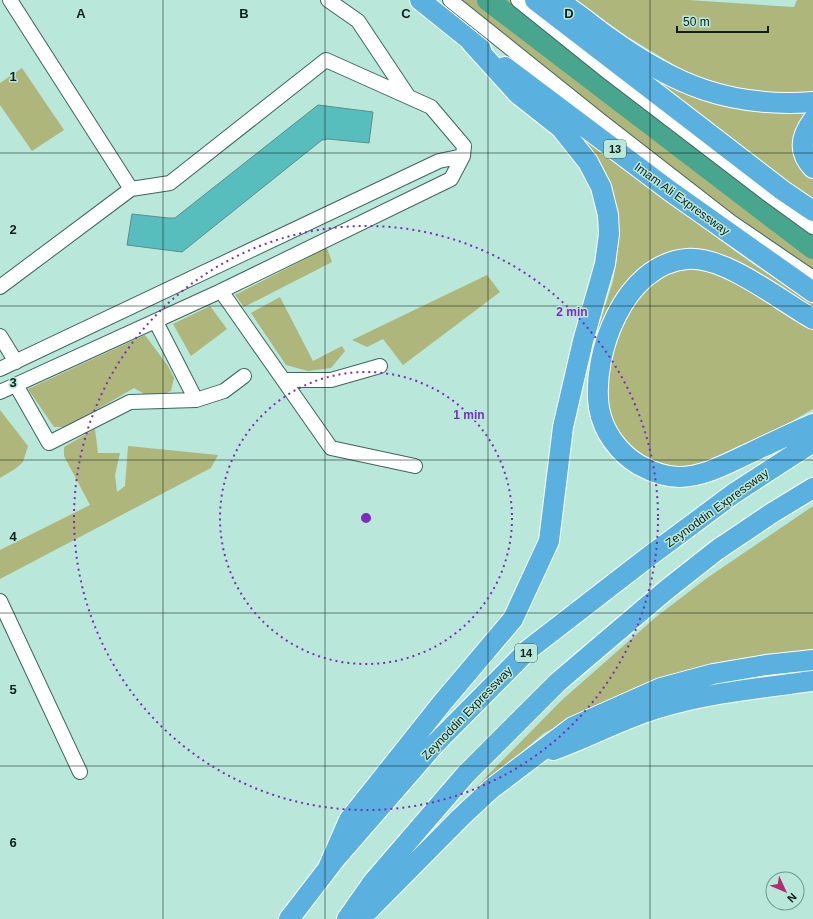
<svg xmlns="http://www.w3.org/2000/svg" width="813" height="919" viewBox="0 0 813 919" font-family="Helvetica,sans-serif">
  <style>
    .green { fill: #aeb67b }
    .lines { fill: none; stroke-linecap: round; stroke-linejoin: round }
    .river { stroke: #48a58e; stroke-width: 22 }
    .building { fill: #57bebd; stroke: #5d8d8c }
    .minor-casing { stroke: #3c665b; stroke-width: 16 }
    .highway-casing { stroke: #fff; stroke-width: 22 }
    .minor { stroke: #fff; stroke-width: 14 }
    .highway { stroke: #5ab0df; stroke-width: 20 }
    .grid { fill: none; stroke: #0e201b; stroke-width: 1; stroke-opacity: 0.55 }
    .ring { fill: none; stroke: #7b2cbf; stroke-width: 2; stroke-dasharray: 2 4 }
    .labels { text-anchor: middle; dominant-baseline: central; stroke-width: 3; stroke-linejoin: round; paint-order: stroke }
    .shield { fill: #b9e8da; stroke: #415c54; stroke-width: 1 }
    .shield-label { font-size: 11px; font-weight: bold; fill: #0e201b }
    .street-label { font-size: 12px; fill: #0e201b; stroke: #b9e8da }
    .grid-label { font-size: 13px; text-anchor: middle; font-weight: bold; fill: #0e201b; stroke: #b9e8da; stroke-width: 3; stroke-linejoin: round; paint-order: stroke }
    .centre { fill: #7b2cbf; stroke: #b9e8da; stroke-width: 2 }
    .ring-label { font-size: 12px; text-anchor: middle; font-weight: bold; fill: #7b2cbf; stroke: #b9e8da; stroke-width: 3; stroke-linejoin: round; paint-order: stroke }
  </style>
  <rect width="100%" height="100%" fill="#b9e8da"/>
  <path class="green" d="M 455,0 L 513,0 L 813,229 L 813,274 L 768,244 Z
    M 575,0 L 688,0 L 794,7 L 797,0 L 813,0 L 813,93 L 796,96 L 733,87 L 689,74 L 628,37 Z
    M 614,48 L 637,63 L 813,109 L 813,202 L 771,172 Z
    M 22,68 L 64,130 L 32,151 L 0,105 L 0,83 Z
    M 506,73 L 720,240 L 753,264 L 813,304 L 813,313 L 703,254 L 615,301 L 598,329 L 613,281 L 617,258 L 618,239 L 614,202 Z
    M 327,248 L 332,262 L 244,307 L 235,295 Z
    M 682,266 L 728,274 L 813,323 L 813,409 L 770,434 L 703,467 L 658,468 L 617,438 L 604,403 L 611,344 L 639,291 Z
    M 487,275 L 500,292 L 403,365 L 383,339 L 367,347 L 352,340 Z
    M 280,297 L 313,361 L 342,346 L 345,351 L 331,368 L 308,371 L 286,365 L 251,313 Z
    M 210,306 L 227,329 L 191,356 L 173,324 Z
    M 145,335 L 168,366 L 174,378 L 171,391 L 153,399 L 134,388 L 67,427 L 54,427 L 28,389 Z
    M 0,410 L 28,446 L 23,462 L 15,469 L 0,478 Z
    M 95,429 L 98,453 L 120,453 L 115,475 L 117,492 L 125,486 L 128,446 L 218,455 L 211,468 L 0,579 L 0,550 L 90,505 L 64,456 L 64,447 Z
    M 813,506 L 813,656 L 572,720 L 544,733 L 503,768 L 413,854 L 485,778 L 562,700 L 656,617 L 707,578 Z"/>
  <g class="lines">
    <path class="river" d="M 488,0 L 813,248"/>
  </g>
  <path class="building" d="M 318,105 L 373,112 L 369,143 L 328,139 L 322,140 L 182,252 L 127,245 L 132,214 L 168,218 L 175,218 Z"/>
  <g class="lines">
    <g class="minor-casing">
      <path id="minor" d="M 10,0 L 131,189
        M 328,0 L 358,21 L 408,96
        M 450,0 L 601,121 L 731,222 L 813,278
        M 518,0 L 609,73 L 766,193 L 813,227
        M 0,287 L 131,189 L 170,183 L 326,60 L 431,107 L 464,146 L 463,156 L 451,179 L 221,291 L 0,392
        M 221,291 L 331,448 L 415,466
        M 156,322 L 196,400
        M 0,336 L 16,362
        M 0,369 L 439,161 L 463,156
        M 284,380 L 331,380 L 380,366
        M 16,385 L 49,443 L 130,402 L 196,400 L 224,391 L 244,376
        M 0,601 L 80,772"/>
    </g>
    <g class="highway-casing">
      <path id="highway" d="M 420,0 L 481,49
        M 535,0 L 782,190 L 813,211
        M 556,0 C 575,10 591,25 608,37 C 674,85 730,108 813,102
        M 505,67 L 670,191 L 813,292
        M 813,120 C 801,136 798,152 813,168
        M 813,319 C 779,300 726,256 687,259 C 624,264 591,355 599,408 C 603,432 619,453 639,465 C 652,472 665,477 679,477 C 704,477 728,463 750,453 C 771,443 792,433 813,424
        M 553,750 C 587,738 620,720 655,709 C 706,693 760,688 813,681
        M 328,868 L 349,820 L 442,703 L 513,619 L 549,541 L 563,427 L 583,341 L 605,264 L 609,234 L 608,215 L 601,187 L 588,162 L 561,128 L 518,94 L 471,42
        M 289,919 L 336,858 L 435,744 L 528,650 L 647,558 L 733,494 L 813,442
        M 347,919 L 373,882 L 466,774 L 558,682 L 665,591 L 717,550 L 772,513 L 813,488
        M 360,919 L 460,818 L 491,789 L 573,727 L 661,688 L 713,674 L 766,665 L 813,660"/>
    </g>
    <use href="#minor" class="minor"/>
    <use href="#highway" class="highway"/>
  </g>
  <path class="grid" d="M 163,0 L 163,919M 325,0 L 325,919M 488,0 L 488,919M 650,0 L 650,919M 0,153 L 813,153M 0,306 L 813,306M 0,460 L 813,460M 0,613 L 813,613M 0,766 L 813,766"/>
  <g class="ring">
    <circle cx="366" cy="518" r="146"/>
    <circle cx="366" cy="518" r="292"/>
  </g>
  <g class="labels">
    <g class="shield">
      <rect x="604" y="140" width="22" height="18" rx="3"/>
      <rect x="515" y="644" width="22" height="18" rx="3"/>
    </g>
    <g class="shield-label">
      <text x="615" y="149">13</text>
      <text x="526" y="653">14</text>
    </g>
    <g class="street-label">
      <text transform="translate(682 199) rotate(36)">Imam Ali Expressway</text>
      <text transform="translate(717 508) rotate(-36)">Zeynoddin Expressway</text>
      <text transform="translate(467 713) rotate(-46)">Zeynoddin Expressway</text>
    </g>
  </g>
  <g class="grid-label">
    <text x="81" y="18">A</text>
    <text x="244" y="18">B</text>
    <text x="406" y="18">C</text>
    <text x="569" y="18">D</text>
    <text x="13" y="81">1</text>
    <text x="13" y="234">2</text>
    <text x="13" y="387">3</text>
    <text x="13" y="541">4</text>
    <text x="13" y="694">5</text>
    <text x="13" y="847">6</text>
  </g>
  <circle cx="366" cy="518" r="6" class="centre"/>
  <g class="ring-label">
    <text x="572" y="316">2 min</text>
    <text x="469" y="419">1 min</text>
  </g>
  <g transform="translate(785 891) rotate(134)"><circle r="19" fill="#b9e8da" stroke="#75988e"/>
  <path d="M0-3L7 15L0 10L-7 15Z" fill="#b32d70"/>
  <text y="-6" font-size="11" font-weight="bold" text-anchor="middle" fill="#0e201b">N</text>
  </g>
  <path d="M677 26v6h91v-6" fill="none" stroke="#0e201b" stroke-width="2"/>
  <text x="683" y="26" font-size="12" fill="#0e201b" stroke="#b9e8da" stroke-width="3" paint-order="stroke">50 m</text>
</svg>
